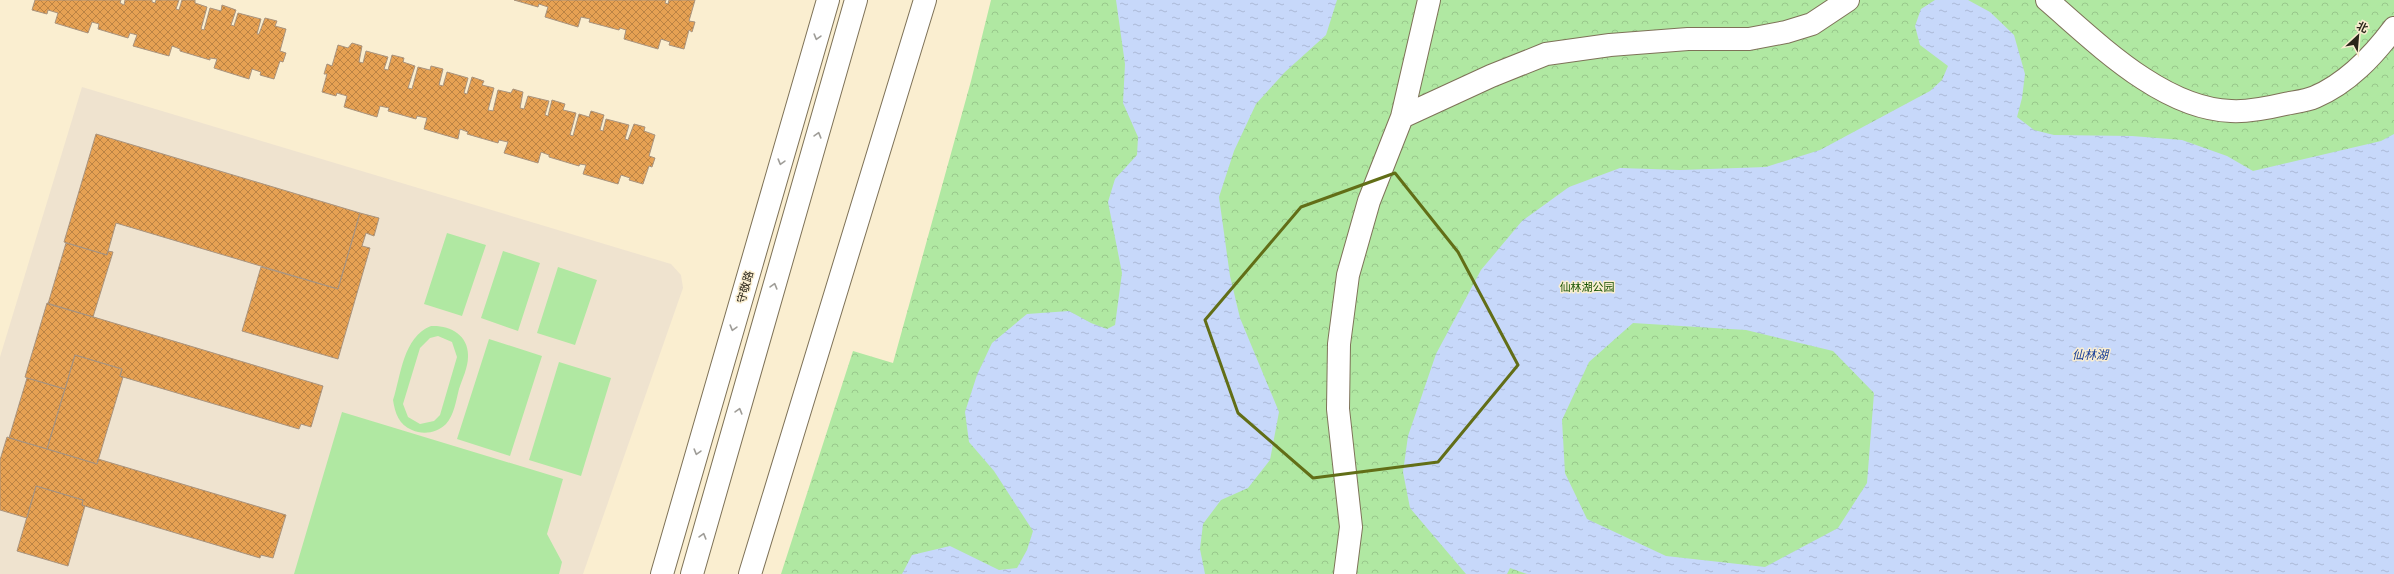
<svg xmlns="http://www.w3.org/2000/svg" width="2394" height="574" viewBox="0 0 2394 574" font-family="Helvetica,'Noto Sans SC',sans-serif">
  <style>
    .education { fill: #efe3cf }
    .park { fill: url(#park-crowns) }
    .garden { fill: #b0e8a2; fill-rule: evenodd }
    .water { fill: url(#water-ripples); fill-rule: evenodd }
    .building { fill: url(#building-cross-hatch); stroke: #a9937d }
    .lines { fill: none; stroke-linecap: round; stroke-linejoin: round }
    .minor-casing { stroke: #7e7258; stroke-width: 24 }
    .secondary-casing { stroke: #7e7258; stroke-width: 24 }
    .minor { stroke: #fff; stroke-width: 22 }
    .secondary { stroke: #fff; stroke-width: 22 }
    .oneway { stroke: #9f9d98 }
    .marked { fill: none; stroke: #626e17; stroke-width: 3; stroke-linejoin: round }
    .labels { text-anchor: middle; dominant-baseline: central; stroke-width: 3; stroke-linejoin: round; paint-order: stroke }
    .street-label { font-size: 11px; fill: #2a251a; stroke: #faeed0 }
    .park-label { font-size: 11px; fill: #165200; stroke: #faeed0 }
    .water-label { font-size: 12px; font-style: italic; fill: #153c97; stroke: #faeed0 }
  </style>
  <defs>
    <pattern id="park-crowns" width="20" height="18" patternUnits="userSpaceOnUse"><rect width="20" height="18" fill="#b0e8a2"/><path d="M2 6a3 3 0 1 1 6 0M12 15a3 3 0 1 1 6 0" fill="none" stroke="#98c78b"/></pattern>
    <pattern id="water-ripples" width="26" height="14" patternUnits="userSpaceOnUse"><rect width="26" height="14" fill="#c7d8fa"/><path d="M2 4q2-2 4 0t4 0M15 11q2-2 4 0t4 0" fill="none" stroke="#abb9d6"/></pattern>
    <pattern id="building-cross-hatch" width="8" height="8" patternUnits="userSpaceOnUse"><rect width="8" height="8" fill="#e6a153"/><path d="M0 0l8 8M0 8l8-8" fill="none" stroke="#bb8344"/></pattern>
  </defs>
  <rect width="100%" height="100%" fill="#faeed0"/>
  <path class="education" d="M 82,87 L 671,264 L 681,275 L 683,288 L 583,574 L 0,574 L 0,357 Z"/>
  <path class="park" d="M 991,0 L 2394,0 L 2394,574 L 781,574 L 853,351 L 893,363 L 971,81 Z"/>
  <path class="garden" d="M 447,233 L 486,245 L 462,316 L 424,304 Z
    M 503,251 L 540,263 L 518,331 L 481,318 Z
    M 558,267 L 597,280 L 575,345 L 537,333 Z
    M 431,326 C 450,325 469,335 468,357 C 468,367 462,380 459,389 C 456,401 454,415 446,424 C 437,433 423,435 412,430 C 399,425 395,413 393,400 C 401,375 403,337 431,326 ZM 438,336 L 452,342 L 457,357 L 440,415 L 434,421 L 420,424 L 408,417 L 403,404 L 420,348 L 430,338 Z
    M 489,339 L 542,356 L 510,456 L 457,439 Z
    M 559,362 L 611,378 L 581,476 L 529,460 Z
    M 342,412 L 563,479 L 547,534 L 562,562 L 559,574 L 294,574 Z"/>
  <path class="water" d="M 1116,0 L 1337,0 L 1326,35 L 1285,72 L 1256,104 L 1234,151 L 1219,197 L 1230,276 L 1240,318 L 1279,412 L 1270,460 L 1248,488 L 1221,500 L 1203,524 L 1200,549 L 1205,574 L 902,574 L 912,555 L 950,546 L 999,570 L 1017,568 L 1027,550 L 1033,531 L 994,471 L 969,442 L 965,412 L 977,375 L 992,343 L 1027,314 L 1069,311 L 1091,323 L 1107,329 L 1115,325 L 1122,273 L 1108,202 L 1115,179 L 1137,155 L 1138,137 L 1123,103 L 1125,64 Z
    M 1935,0 L 1968,0 L 1990,12 L 2014,35 L 2025,74 L 2022,98 L 2017,117 L 2034,130 L 2054,135 L 2132,136 L 2182,140 L 2227,156 L 2253,171 L 2381,141 L 2394,134 L 2394,574 L 1527,574 L 1510,568 L 1507,574 L 1466,574 L 1410,508 L 1403,472 L 1408,436 L 1436,354 L 1481,270 L 1522,221 L 1569,187 L 1620,168 L 1680,170 L 1766,167 L 1820,150 L 1930,91 L 1942,80 L 1948,66 L 1920,45 L 1915,26 L 1921,9 ZM 1633,323 L 1746,330 L 1833,351 L 1874,393 L 1867,483 L 1838,528 L 1765,567 L 1666,556 L 1587,519 L 1565,473 L 1562,420 L 1589,362 Z"/>
  <path class="building" d="M 35,0 L 121,0 L 120,3 L 124,5 L 125,0 L 152,0 L 152,2 L 155,3 L 156,0 L 179,0 L 176,9 L 179,10 L 182,0 L 195,0 L 195,3 L 207,7 L 201,29 L 204,30 L 210,8 L 221,11 L 222,5 L 236,10 L 231,25 L 234,26 L 238,13 L 261,19 L 257,34 L 259,34 L 265,18 L 277,21 L 275,26 L 286,29 L 280,51 L 286,53 L 283,62 L 280,61 L 274,79 L 260,75 L 261,72 L 252,69 L 249,79 L 214,68 L 217,59 L 210,58 L 210,60 L 180,51 L 180,49 L 172,46 L 169,56 L 133,46 L 137,35 L 130,33 L 128,38 L 98,29 L 99,24 L 92,22 L 88,33 L 55,23 L 58,13 L 48,10 L 47,14 L 32,10 Z
    M 514,0 L 666,0 L 665,3 L 668,4 L 669,0 L 695,0 L 689,21 L 695,22 L 692,32 L 689,30 L 684,49 L 669,45 L 670,42 L 661,39 L 658,49 L 624,39 L 626,30 L 620,28 L 619,30 L 589,22 L 590,19 L 581,17 L 578,27 L 545,17 L 548,7 L 539,4 L 538,7 Z
    M 352,43 L 362,46 L 359,62 L 363,63 L 366,51 L 388,57 L 384,69 L 388,70 L 392,55 L 404,58 L 403,62 L 415,66 L 408,88 L 412,89 L 418,67 L 430,70 L 431,66 L 443,69 L 439,85 L 443,86 L 447,72 L 468,78 L 464,93 L 467,94 L 472,77 L 484,81 L 482,85 L 494,88 L 488,110 L 493,111 L 498,90 L 511,93 L 513,89 L 523,92 L 520,108 L 524,109 L 528,96 L 549,101 L 545,115 L 548,116 L 552,100 L 565,104 L 563,110 L 576,113 L 570,135 L 573,136 L 579,114 L 589,117 L 591,111 L 604,115 L 600,130 L 603,131 L 606,119 L 629,125 L 625,139 L 628,140 L 634,124 L 645,127 L 644,131 L 655,135 L 649,156 L 655,158 L 652,167 L 649,166 L 643,184 L 629,180 L 630,178 L 621,175 L 618,184 L 583,174 L 586,165 L 580,164 L 579,166 L 549,157 L 549,155 L 541,152 L 538,163 L 504,153 L 508,142 L 499,140 L 498,143 L 467,134 L 468,132 L 460,129 L 458,139 L 424,129 L 427,118 L 417,116 L 416,119 L 388,111 L 389,108 L 380,106 L 377,117 L 344,107 L 347,96 L 337,93 L 336,96 L 322,92 L 327,74 L 324,74 L 327,64 L 332,66 L 338,45 L 348,48 Z
    M 96,134 L 360,213 L 338,289 L 116,223 L 107,255 L 64,242 Z
    M 360,213 L 379,218 L 374,236 L 366,233 L 362,246 L 370,248 L 338,359 L 242,331 L 261,267 L 338,289 Z
    M 66,243 L 107,255 L 108,251 L 113,252 L 93,317 L 48,304 Z
    M 47,303 L 323,386 L 311,427 L 301,424 L 299,429 L 123,377 L 120,376 L 122,369 L 75,355 L 65,389 L 27,378 L 25,377 Z
    M 75,355 L 122,369 L 120,376 L 123,377 L 97,464 L 47,449 Z
    M 27,378 L 65,389 L 47,449 L 9,438 Z
    M 7,437 L 97,464 L 98,459 L 286,515 L 273,558 L 261,555 L 260,558 L 85,506 L 82,505 L 83,500 L 36,486 L 27,518 L 0,510 L 0,460 Z
    M 36,486 L 83,500 L 82,505 L 85,506 L 68,566 L 17,551 Z"/>
  <g class="lines">
    <g class="minor-casing">
      <path id="minor" d="M 2047,0 C 2096,42 2162,109 2231,111 C 2248,112 2268,108 2285,104 C 2294,102 2306,101 2315,97 C 2348,83 2373,56 2394,28
        M 1402,117 L 1491,76 L 1546,54 L 1610,45 L 1688,39 L 1749,39 L 1786,32 L 1812,24 L 1848,0
        M 750,574 L 925,0
        M 1345,574 L 1351,527 L 1338,409 L 1339,344 L 1348,275 L 1369,201 L 1402,117 L 1429,0"/>
    </g>
    <g class="secondary-casing">
      <path id="secondary" d="M 662,574 L 828,0
        M 692,574 L 856,0"/>
    </g>
    <use href="#minor" class="minor"/>
    <use href="#secondary" class="secondary"/>
  </g>
  <defs><path id="oneway-chevron" d="M-2-3.5L2.5 0L-2 3.5" fill="none" stroke-width="1.6" stroke-linecap="round" stroke-linejoin="round"/></defs>
  <g class="oneway">
    <use href="#oneway-chevron" transform="translate(817 37) rotate(106)"/>
    <use href="#oneway-chevron" transform="translate(818 135) rotate(-74)"/>
    <use href="#oneway-chevron" transform="translate(781 162) rotate(106)"/>
    <use href="#oneway-chevron" transform="translate(774 286) rotate(-74)"/>
    <use href="#oneway-chevron" transform="translate(733 328) rotate(106)"/>
    <use href="#oneway-chevron" transform="translate(739 411) rotate(-74)"/>
    <use href="#oneway-chevron" transform="translate(697 452) rotate(106)"/>
    <use href="#oneway-chevron" transform="translate(703 536) rotate(-74)"/>
  </g>
  <path class="marked" d="M 1395,173 L 1458,252 L 1518,365 L 1438,462 L 1313,478 L 1238,413 L 1205,320 L 1301,207 Z"/>
  <g class="labels">
    <g class="street-label">
      <text transform="translate(745 287) rotate(-74)">守敬路</text>
    </g>
    <g class="park-label">
      <text x="1587" y="287">仙林湖公园</text>
    </g>
    <g class="water-label">
      <text x="2090" y="355">仙林湖</text>
    </g>
  </g>
  <g transform="translate(2358 36) rotate(26)" stroke="#faeed0" stroke-width="3" paint-order="stroke">
  <path d="M0-3L7 15L0 10L-7 15Z" fill="#2a251a"/>
  <text y="-6" font-size="11" font-weight="bold" text-anchor="middle" fill="#2a251a">北</text>
  </g>
</svg>
